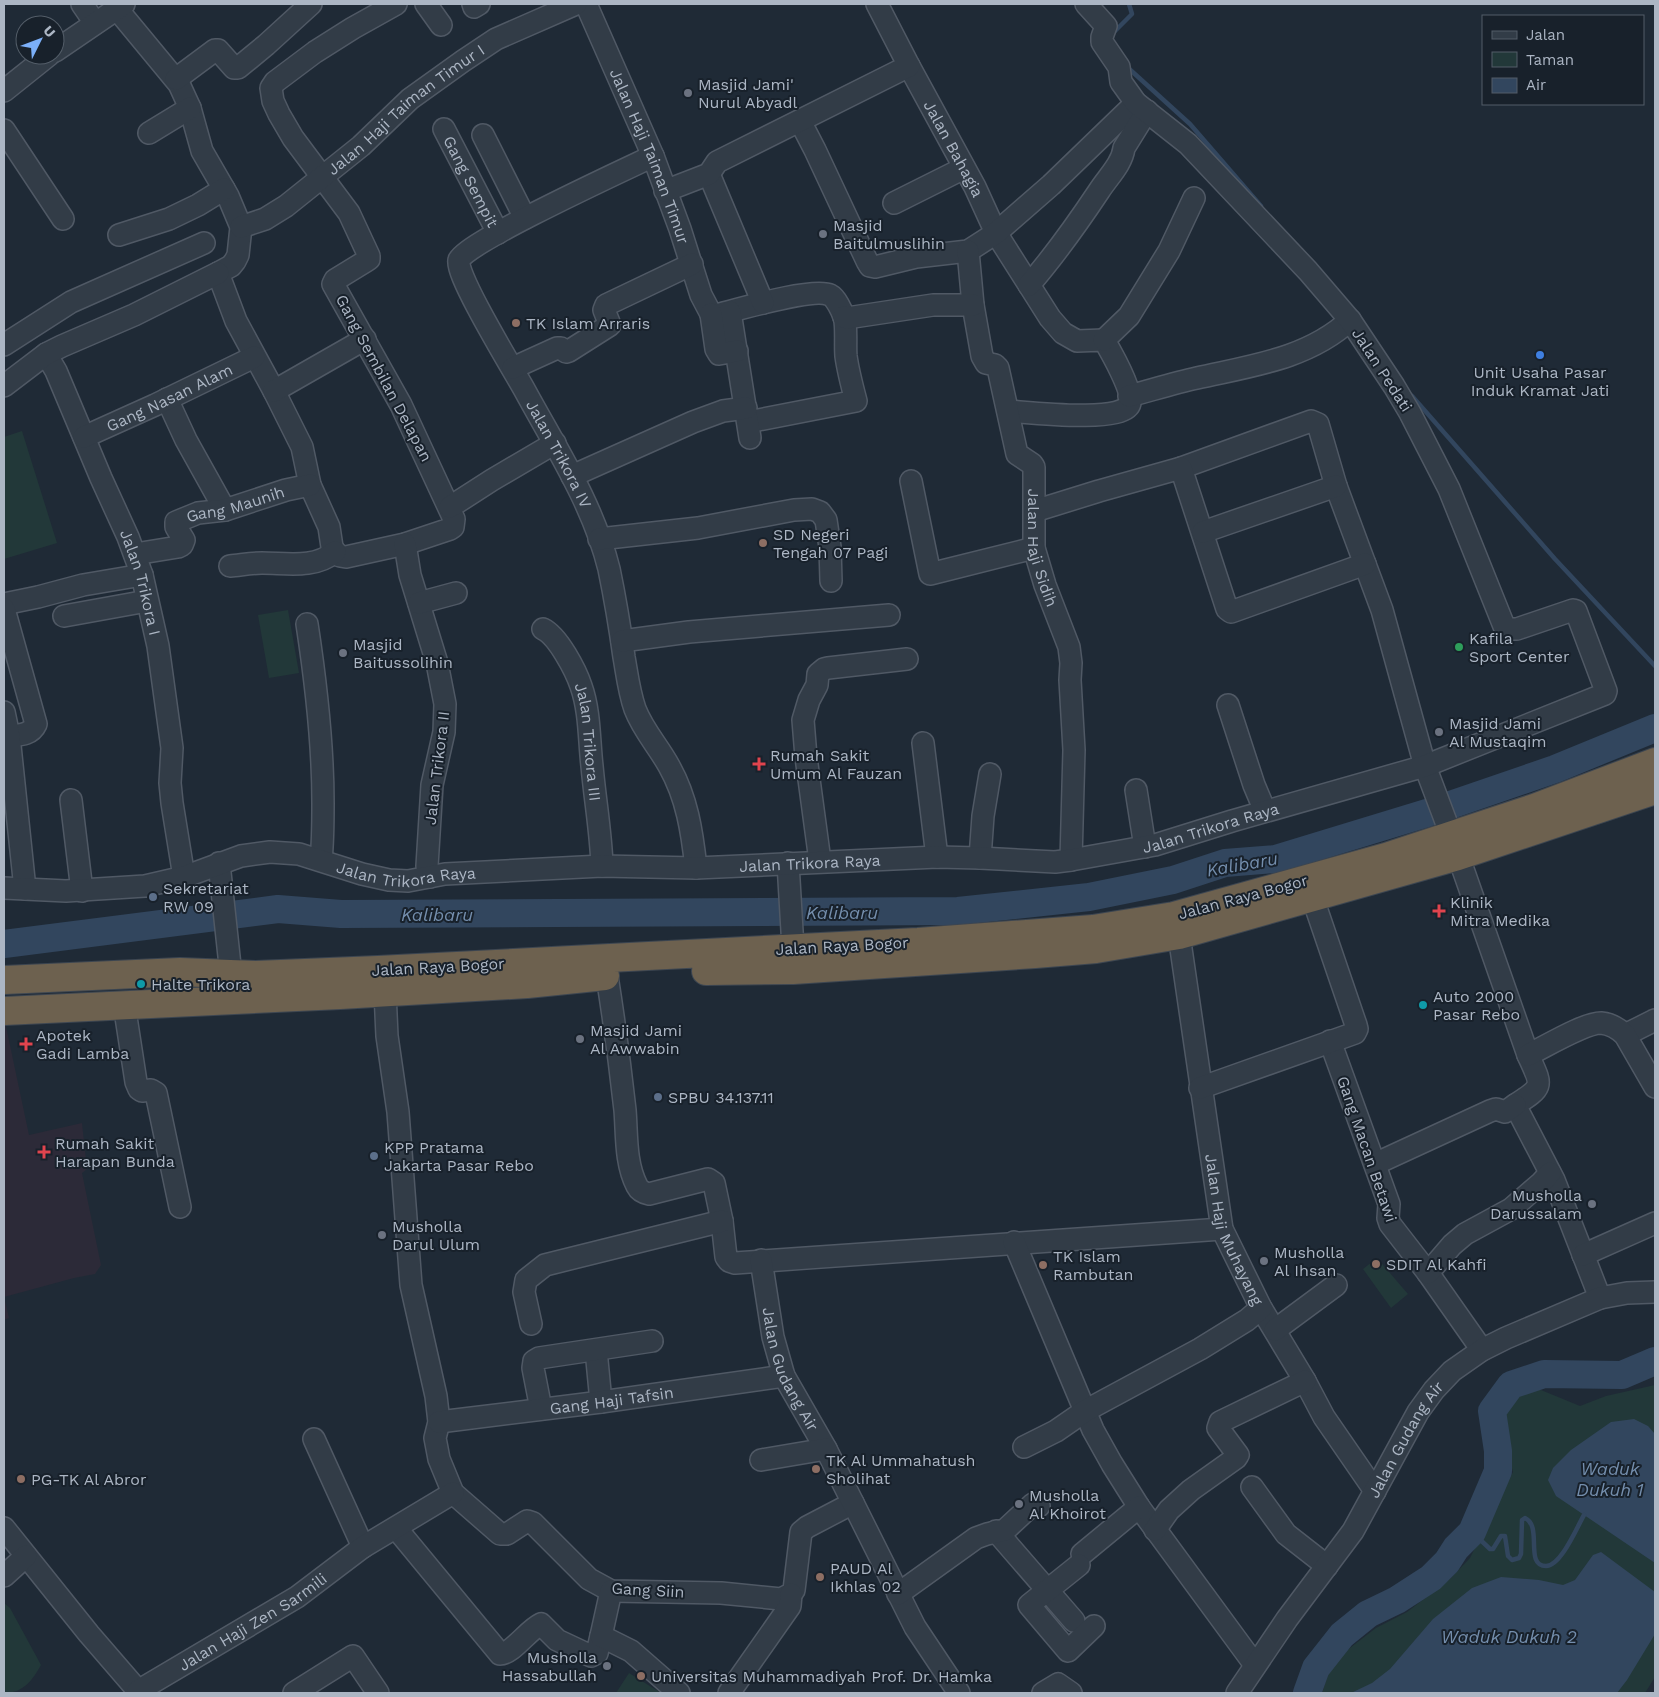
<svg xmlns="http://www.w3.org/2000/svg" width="1659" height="1697" viewBox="0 0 1659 1697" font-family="'Work Sans',sans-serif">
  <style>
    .medical { fill: #2c2a38 }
    .green { fill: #223839 }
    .water { fill: #32465e }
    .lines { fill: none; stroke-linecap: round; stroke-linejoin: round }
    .stream { stroke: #32465e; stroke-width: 4.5 }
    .river { stroke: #32465e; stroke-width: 28 }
    .minor-casing { stroke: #505965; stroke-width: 24 }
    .highway-casing { stroke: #3d4651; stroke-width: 30 }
    .minor { stroke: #323c47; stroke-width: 21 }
    .highway { stroke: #6d614f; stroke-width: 28 }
    .worship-dot { fill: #6b7280; stroke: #18212b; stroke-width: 2 }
    .education-dot { fill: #8d6e63; stroke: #18212b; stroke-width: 2 }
    .shop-dot { fill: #3f7fe0; stroke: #18212b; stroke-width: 2 }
    .leisure-dot { fill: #2e9e5b; stroke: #18212b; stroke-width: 2 }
    .health-dot { fill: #e0444e; stroke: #18212b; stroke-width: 2 }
    .service-dot { fill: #5c6f8a; stroke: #18212b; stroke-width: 2 }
    .culture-dot { fill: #0f9aa8; stroke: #18212b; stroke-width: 2 }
    .labels { text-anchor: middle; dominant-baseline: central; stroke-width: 4; stroke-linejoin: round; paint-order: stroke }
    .poi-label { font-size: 16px; fill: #acb6c4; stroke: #18212b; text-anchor: start }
    .street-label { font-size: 16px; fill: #acb6c4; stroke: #18212b }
    .water-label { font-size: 18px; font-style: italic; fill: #748ead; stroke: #18212b }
  </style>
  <rect width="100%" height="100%" fill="#1f2a36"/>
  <path class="medical" d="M 4,1017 L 29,1135 L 82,1123 L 87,1169 L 82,1173 L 101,1265 L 95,1274 L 74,1278 L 4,1297 L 9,1318 L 4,1320 Z"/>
  <path class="green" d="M 22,431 L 57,543 L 4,559 L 4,437 Z
    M 288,610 L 299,673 L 269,678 L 258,615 Z
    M 1377,1258 L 1408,1294 L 1391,1308 L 1363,1269 Z
    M 1655,1385 L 1655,1677 L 1645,1693 L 1322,1693 L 1329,1672 L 1346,1651 L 1376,1628 L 1407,1612 L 1450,1579 L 1470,1558 L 1513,1472 L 1499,1425 L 1502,1402 L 1518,1390 L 1541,1390 L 1580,1406 L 1606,1396 Z
    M 4,1603 L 10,1608 L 41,1665 C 32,1681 23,1693 4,1693 Z
    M 629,1673 L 661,1693 L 616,1693 Z"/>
  <path class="water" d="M 1634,1419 L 1648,1426 L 1655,1434 L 1655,1563 L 1556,1496 L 1548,1480 L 1553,1468 L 1571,1450 L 1611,1422 Z
    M 1601,1552 L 1655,1592 L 1655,1634 L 1627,1680 L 1617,1693 L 1351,1693 L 1372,1683 L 1390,1669 L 1433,1619 L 1472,1588 L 1501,1577 L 1539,1580 L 1563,1585 L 1575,1580 L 1593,1555 Z"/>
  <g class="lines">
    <path class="stream" d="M 1113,33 L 1132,14 L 1129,4
      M 1126,66 L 1190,124 L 1261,206
      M 1412,396 L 1555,559 L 1655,666
      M 1472,1532 L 1490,1549 L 1493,1549 L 1501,1536 L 1505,1536 L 1508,1556 L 1512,1560 L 1519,1558 L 1521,1554 L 1522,1520 L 1525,1518 C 1543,1526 1524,1566 1546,1566 C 1561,1566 1577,1527 1584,1515"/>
    <path class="river" d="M 4,944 L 278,909 L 341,914 L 958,911 L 1089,897 L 1173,880 L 1225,863 L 1276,859 L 1427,813 L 1555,769 L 1655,728
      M 1307,1693 L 1316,1668 L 1342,1635 L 1368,1614 L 1397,1600 L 1431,1578 L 1447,1562 L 1456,1548 L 1472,1532 L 1498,1471 L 1498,1451 L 1492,1411 L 1511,1385 L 1544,1374 L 1622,1375 L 1655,1361"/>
    <g class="minor-casing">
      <g id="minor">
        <path d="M 82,4 L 95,23"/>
        <path d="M 426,4 L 441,25"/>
        <path d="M 473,4 L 474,7 L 479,4"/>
        <path id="s1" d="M 586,4 L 653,156 L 680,229 L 701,295 L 711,314 L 716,315 C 736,310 814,287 830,295 C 836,298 842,311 844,317 C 847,325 845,346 846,356 C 848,371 852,386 856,401 L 748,422"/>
        <path d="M 117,9 L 179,84 L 190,108 L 202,151 L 228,196 L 241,227 L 238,255 L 235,261 L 231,266 L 218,273 L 236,321 L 274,391 L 302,447 L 310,485 L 329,527 L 332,547 L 335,552 L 340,556 L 346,557 L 405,544 L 450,529 L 453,527 L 454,519 L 401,405 L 333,284 L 335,280 L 366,261 L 369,259 L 369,256 L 349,213 L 293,138 L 279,114 L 273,101 L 271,88 L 275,82 L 315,52 L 353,28 L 396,4"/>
        <path d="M 55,51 L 124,4"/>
        <path id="s2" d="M 909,66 L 975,187 L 996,233 L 1050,318 L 1063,333 L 1077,341 L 1104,340 C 1111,352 1133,390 1130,403 C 1126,424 1026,412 1008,411"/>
        <path d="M 176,79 L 215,50 L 218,50 L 234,68 L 238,68 L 266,45 L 311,4"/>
        <path d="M 4,91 L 49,55"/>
        <path d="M 800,121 L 815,150 L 867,261 L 870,266 L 875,267 L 916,257 L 968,251 L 996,233 L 1051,185 L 1136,103"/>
        <path id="s3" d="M 444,129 L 498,233"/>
        <path d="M 4,130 L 63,219"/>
        <path d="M 149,133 L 190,108"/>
        <path d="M 483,135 L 525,218"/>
        <path id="s4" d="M 653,156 C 626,169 465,243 459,260 C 454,273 514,371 524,389 C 556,448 593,504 609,569 C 615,598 620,628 624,657 C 627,674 629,692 635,709 C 643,730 658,746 669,766 C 687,798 692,831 696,868"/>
        <path d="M 709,174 L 763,303"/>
        <path d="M 665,191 L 709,174 L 717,162 L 909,66 L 877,4"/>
        <path d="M 894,203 L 964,168"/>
        <path id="s5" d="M 241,227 L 265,219 L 286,206 L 361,146 L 410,99 L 463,61 L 496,39 L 576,4"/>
        <path d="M 119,235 L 169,219 L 198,205 L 224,189"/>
        <path id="s6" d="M 968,251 L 973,305 L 982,356 L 986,363 L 995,365 L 998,368 L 1017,454 L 1032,464 L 1034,467 L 1034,548 L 1045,585 L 1069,647 L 1071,663 L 1070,680 L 1074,750 L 1071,860"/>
        <path d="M 1029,285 C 1055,255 1077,224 1099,191 C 1108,177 1122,164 1124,148 L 1147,111"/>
        <path d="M 730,312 L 750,438"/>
        <path d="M 711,314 L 716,349 L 719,354 L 737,351"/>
        <path d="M 844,317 L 847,318 L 933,305 L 973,305"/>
        <path d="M 1104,340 L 1129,316 L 1169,251 L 1194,198"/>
        <path d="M 4,345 L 71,302 L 204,243"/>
        <path id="s7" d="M 46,354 L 56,371 L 101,478 L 128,537 L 142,575 L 158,646 L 172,748 L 170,783 L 172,803 L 184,877"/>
        <path d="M 513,368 L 557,348 L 561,348 L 566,352 L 569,351 L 610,325 L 604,310 L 606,305 L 692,264"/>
        <path d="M 4,386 L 46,354 L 62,346 L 134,315 L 218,273"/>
        <path d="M 274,391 L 365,339"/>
        <path d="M 1129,396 C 1152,390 1174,383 1197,378 C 1250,366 1308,359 1350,320"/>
        <path d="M 167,399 L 186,440 L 225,510"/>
        <path id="s8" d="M 84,437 L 155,405 L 254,357"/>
        <path d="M 1181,468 L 1311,421 L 1318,424 L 1336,486 L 1382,610 L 1425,766 L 1451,835 L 1528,1055 C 1542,1086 1545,1086 1515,1105 L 1554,1180 L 1600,1298"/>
        <path d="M 572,476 L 693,422 L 723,411 L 746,408"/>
        <path d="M 911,481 L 930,574 L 1034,548"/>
        <path d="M 450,507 L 492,480 L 555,443"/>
        <path d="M 1041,509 L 1099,491 L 1181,468 L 1227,609 L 1231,612 L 1365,564"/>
        <path d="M 1203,532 L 1336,486"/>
        <path d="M 599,539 L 698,528 L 794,510 L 812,509 L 820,512 L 826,520 L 830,547 L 831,581"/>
        <path d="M 405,544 L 410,575 L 437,663 L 445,704 L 444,732 L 432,785 L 427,866 L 430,877"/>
        <path id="s9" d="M 135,554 L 178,547 L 182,545 L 184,540 L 176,527 L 176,522 L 198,513 L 225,510 L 286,490 L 310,485"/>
        <path d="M 230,566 C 241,565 251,563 262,563 C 287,563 314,569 335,552"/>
        <path d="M 419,603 L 456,593"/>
        <path d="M 4,604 L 38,597 L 83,585 L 142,575"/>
        <path d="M 4,609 L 36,724 C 31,735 20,735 9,736"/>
        <path d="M 64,616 L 147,601"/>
        <path d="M 307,624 C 316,683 323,743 323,803 C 323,822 323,841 321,860"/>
        <path id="s10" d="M 543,629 C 558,636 576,671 581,686 C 590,711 589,740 592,766 C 595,800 601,833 602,866"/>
        <path d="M 622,641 L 689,632 L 889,615"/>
        <path d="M 1228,705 L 1254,785 L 1265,811"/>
        <path d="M 4,712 L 9,736 L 25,889"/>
        <path d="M 923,743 L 937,857"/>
        <path d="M 1136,790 L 1145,847"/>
        <path d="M 71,800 L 82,891"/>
        <path d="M 980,858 L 983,816 L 990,774"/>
        <path d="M 820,861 L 806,757 L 803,720 L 809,700 L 817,685 L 818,674 L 824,669 L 828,668 L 907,659"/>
        <path d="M 219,863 L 231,975"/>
        <path d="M 788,863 L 793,948"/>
        <path id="s11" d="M 4,888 L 66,891 L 145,886 L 184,877 L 241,856 L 270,852 L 299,854 L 362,874 L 389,880 L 408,881 L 445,874 L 602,866 L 696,868 L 937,857 L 980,858 L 1055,862 L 1071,860 L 1155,845 L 1232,821 L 1425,766 L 1605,694 L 1606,691 L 1576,611 L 1573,610 L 1517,629 L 1509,629 L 1504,626 L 1449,489 L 1410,413 L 1394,386 L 1350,320 L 1308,271 L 1188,144 L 1136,103 L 1121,82 L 1119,67 L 1102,42 L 1102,37 L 1106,26 L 1086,4"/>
        <path id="s12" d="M 1179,935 L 1222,1229 L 1261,1308 L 1305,1381 L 1324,1417 L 1375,1491"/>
        <path d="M 607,976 C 614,1020 620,1065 625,1110 C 627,1134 625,1163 637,1186 C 639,1190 644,1193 649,1194 L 708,1179 L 714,1183 L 722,1221 L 726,1257 L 729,1261 L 735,1263 L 1222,1229"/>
        <path d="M 385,992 L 387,1036 L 398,1112 L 411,1285 L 436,1396 L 439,1422 L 435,1438 L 439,1459 L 453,1493 L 500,1534 L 507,1534 L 527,1521 L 533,1523 L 589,1579 L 611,1591 L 721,1593 L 781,1599 L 791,1594 L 794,1590 L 801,1532 L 807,1527 L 853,1503"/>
        <path d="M 126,1004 L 126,1017 L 136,1082 L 139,1089 L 142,1091 L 151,1090 L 156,1093 L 180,1207"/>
        <path d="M 1625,1035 L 1655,1020"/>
        <path d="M 1330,1041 L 1389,1204 L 1388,1218 L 1390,1224 L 1428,1273 L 1482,1350"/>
        <path d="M 1528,1055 C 1545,1047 1584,1023 1601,1023 C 1611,1024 1618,1028 1625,1035 L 1655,1087"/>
        <path d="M 1200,1088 L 1355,1033 L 1357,1029 L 1356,1025 L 1313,899"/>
        <path d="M 1375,1164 L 1490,1111 L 1496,1109 L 1505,1112 L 1515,1105"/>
        <path d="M 1014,1242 L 1093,1430 L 1112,1464 L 1139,1507 L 1255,1665"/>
        <path d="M 1583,1255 L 1655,1223"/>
        <path id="s13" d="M 761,1260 L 773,1337 L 784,1376 L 826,1449 L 915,1627 L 959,1693"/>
        <path d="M 1428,1273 L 1452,1245 L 1465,1234 L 1511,1209 L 1541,1183 L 1550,1173"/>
        <path d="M 531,1324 L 524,1292 L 526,1280 L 545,1265 L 722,1221"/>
        <path d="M 1275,1330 L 1336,1285"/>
        <path d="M 596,1350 L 601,1402"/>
        <path d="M 541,1409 L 533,1368 L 534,1361 L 539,1358 L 652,1341"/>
        <path id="s14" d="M 439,1422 L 601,1402 L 784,1376"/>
        <path d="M 314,1439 L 363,1547"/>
        <path d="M 1024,1447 L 1056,1431 L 1085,1411 L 1200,1349 L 1247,1320 L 1261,1308"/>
        <path d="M 761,1460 L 826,1449"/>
        <path d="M 1252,1487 L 1286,1534 L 1327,1566"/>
        <path d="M 4,1528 L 89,1634 L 140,1693"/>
        <path d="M 396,1528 L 500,1654 C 512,1654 528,1630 541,1624 L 557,1640 L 591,1656 L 597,1653 L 601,1636"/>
        <path d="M 1155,1530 L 1169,1510 L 1191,1490 L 1236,1458 L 1238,1455 L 1218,1428 L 1220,1422 L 1305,1381"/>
        <path d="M 996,1531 L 1074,1621"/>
        <path d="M 1082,1554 L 1139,1507"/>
        <path d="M 1079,1565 L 1029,1605 L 1068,1651 L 1094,1626"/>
        <path d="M 4,1576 L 26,1556"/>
        <path d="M 611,1591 L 601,1636 L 631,1651 L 679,1693"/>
        <path d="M 898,1594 L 976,1538 L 987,1534 L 1005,1530 L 1033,1504 L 1039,1506"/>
        <path id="s15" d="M 138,1691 L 297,1597 L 363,1547 L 453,1493"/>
        <path d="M 294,1693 L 353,1656 L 378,1693"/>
        <path d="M 729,1693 L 790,1606 L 791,1594"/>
        <path d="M 1043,1693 L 1058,1684 L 1071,1693"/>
        <path id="s16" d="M 1237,1693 L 1287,1619 L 1353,1531 L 1418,1412 L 1434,1390 L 1452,1371 L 1482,1350 L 1506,1338 L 1600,1298 L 1627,1293 L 1655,1292"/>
      </g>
    </g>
    <g class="highway-casing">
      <path id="highway" d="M 706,971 L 793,970 L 1035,954 L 1096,949 L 1179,935 L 1458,856 L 1655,790
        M 4,980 L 180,972 L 256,975 L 378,970 L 918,942 L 1093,929 L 1174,916 L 1386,857 L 1534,808 L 1655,762
        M 4,1011 L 340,995 L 527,984 L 605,976"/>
    </g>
    <use href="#minor" class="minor"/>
    <use href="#highway" class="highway"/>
  </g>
  <g class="worship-dot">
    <circle cx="688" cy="93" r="5"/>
    <circle cx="823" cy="234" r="5"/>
    <circle cx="343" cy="653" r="5"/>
    <circle cx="1439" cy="732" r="5"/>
    <circle cx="580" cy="1039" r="5"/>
    <circle cx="1592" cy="1204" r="5"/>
    <circle cx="382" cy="1235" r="5"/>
    <circle cx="1264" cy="1261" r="5"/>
    <circle cx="1019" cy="1504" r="5"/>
    <circle cx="607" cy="1666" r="5"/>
  </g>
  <g class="education-dot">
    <circle cx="516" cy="323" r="5"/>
    <circle cx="763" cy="543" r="5"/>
    <circle cx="1376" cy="1264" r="5"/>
    <circle cx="1043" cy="1265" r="5"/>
    <circle cx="816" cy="1469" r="5"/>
    <circle cx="21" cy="1479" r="5"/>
    <circle cx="820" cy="1577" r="5"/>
    <circle cx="641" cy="1676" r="5"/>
  </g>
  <circle class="shop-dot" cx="1540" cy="355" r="5"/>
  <circle class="leisure-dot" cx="1459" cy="647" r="5"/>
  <g class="health-dot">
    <path d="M756.5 756.5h5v5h5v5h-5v5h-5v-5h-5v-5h5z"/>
    <path d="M1436.5 903.5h5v5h5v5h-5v5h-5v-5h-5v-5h5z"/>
    <path d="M23.5 1036.5h5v5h5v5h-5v5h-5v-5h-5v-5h5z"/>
    <path d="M41.5 1144.5h5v5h5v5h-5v5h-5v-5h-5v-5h5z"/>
  </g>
  <g class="service-dot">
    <circle cx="153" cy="897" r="5"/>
    <circle cx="658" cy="1097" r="5"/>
    <circle cx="374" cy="1156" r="5"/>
  </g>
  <g class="culture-dot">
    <circle cx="141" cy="984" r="5"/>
    <circle cx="1423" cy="1005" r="5"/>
  </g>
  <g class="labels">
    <g class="poi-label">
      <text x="698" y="84">Masjid Jami'<tspan x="698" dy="18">Nurul Abyadl</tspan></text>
      <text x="833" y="225">Masjid<tspan x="833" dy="18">Baitulmuslihin</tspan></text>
      <text x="526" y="323">TK Islam Arraris</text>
      <text x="1540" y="372" text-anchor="middle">Unit Usaha Pasar<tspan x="1540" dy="18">Induk Kramat Jati</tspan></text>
      <text x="773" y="534">SD Negeri<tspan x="773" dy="18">Tengah 07 Pagi</tspan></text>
      <text x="1469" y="638">Kafila<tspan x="1469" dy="18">Sport Center</tspan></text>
      <text x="353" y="644">Masjid<tspan x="353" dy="18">Baitussolihin</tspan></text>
      <text x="1449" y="723">Masjid Jami<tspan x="1449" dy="18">Al Mustaqim</tspan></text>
      <text x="770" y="755">Rumah Sakit<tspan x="770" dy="18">Umum Al Fauzan</tspan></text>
      <text x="163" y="888">Sekretariat<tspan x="163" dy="18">RW 09</tspan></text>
      <text x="1450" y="902">Klinik<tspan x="1450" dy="18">Mitra Medika</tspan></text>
      <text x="151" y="984">Halte Trikora</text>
      <text x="1433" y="996">Auto 2000<tspan x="1433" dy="18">Pasar Rebo</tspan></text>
      <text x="590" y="1030">Masjid Jami<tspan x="590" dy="18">Al Awwabin</tspan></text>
      <text x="36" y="1035">Apotek<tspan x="36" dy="18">Gadi Lamba</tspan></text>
      <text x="668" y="1097">SPBU 34.137.11</text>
      <text x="55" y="1143">Rumah Sakit<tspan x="55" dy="18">Harapan Bunda</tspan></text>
      <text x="384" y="1147">KPP Pratama<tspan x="384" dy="18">Jakarta Pasar Rebo</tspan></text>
      <text x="1582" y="1195" text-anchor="end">Musholla<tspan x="1582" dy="18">Darussalam</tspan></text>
      <text x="392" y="1226">Musholla<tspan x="392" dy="18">Darul Ulum</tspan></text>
      <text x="1274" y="1252">Musholla<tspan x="1274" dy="18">Al Ihsan</tspan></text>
      <text x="1053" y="1256">TK Islam<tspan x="1053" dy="18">Rambutan</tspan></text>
      <text x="1386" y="1264">SDIT Al Kahfi</text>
      <text x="826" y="1460">TK Al Ummahatush<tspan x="826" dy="18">Sholihat</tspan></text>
      <text x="31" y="1479">PG-TK Al Abror</text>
      <text x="1029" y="1495">Musholla<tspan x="1029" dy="18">Al Khoirot</tspan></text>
      <text x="830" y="1568">PAUD Al<tspan x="830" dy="18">Ikhlas 02</tspan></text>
      <text x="597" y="1657" text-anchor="end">Musholla<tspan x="597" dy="18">Hassabullah</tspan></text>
      <text x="651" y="1676">Universitas Muhammadiyah Prof. Dr. Hamka</text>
    </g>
    <g class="street-label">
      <text stroke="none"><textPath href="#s5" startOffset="204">Jalan Haji Taiman Timur I</textPath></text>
      <text stroke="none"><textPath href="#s2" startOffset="94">Jalan Bahagia</textPath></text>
      <text stroke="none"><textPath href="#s1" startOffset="165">Jalan Haji Taiman Timur</textPath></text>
      <text stroke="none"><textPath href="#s3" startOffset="59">Gang Sempit</textPath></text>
      <text transform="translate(1382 370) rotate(57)">Jalan Pedati</text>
      <text transform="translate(384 378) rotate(62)">Gang Sembilan Delapan</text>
      <text stroke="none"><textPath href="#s8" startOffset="94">Gang Nasan Alam</textPath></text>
      <text stroke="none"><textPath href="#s4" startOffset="440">Jalan Trikora IV</textPath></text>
      <text stroke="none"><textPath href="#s9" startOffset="136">Gang Maunih</textPath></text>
      <text stroke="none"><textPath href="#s6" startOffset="319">Jalan Haji Sidih</textPath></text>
      <text stroke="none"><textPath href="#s7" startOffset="248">Jalan Trikora I</textPath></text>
      <text stroke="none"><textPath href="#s10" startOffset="126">Jalan Trikora III</textPath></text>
      <text transform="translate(437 768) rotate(-83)">Jalan Trikora II</text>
      <text stroke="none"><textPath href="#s11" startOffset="1221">Jalan Trikora Raya</textPath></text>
      <text stroke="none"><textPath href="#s11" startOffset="816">Jalan Trikora Raya</textPath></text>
      <text stroke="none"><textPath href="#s11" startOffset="411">Jalan Trikora Raya</textPath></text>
      <text transform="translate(1243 897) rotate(-15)">Jalan Raya Bogor</text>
      <text transform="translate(842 946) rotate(-3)">Jalan Raya Bogor</text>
      <text transform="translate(438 967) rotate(-3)">Jalan Raya Bogor</text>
      <text transform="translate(1367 1149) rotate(71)">Gang Macan Betawi</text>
      <text stroke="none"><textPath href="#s12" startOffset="301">Jalan Haji Muhayang</textPath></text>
      <text stroke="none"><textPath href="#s13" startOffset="114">Jalan Gudang Air</textPath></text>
      <text stroke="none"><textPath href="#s14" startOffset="174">Gang Haji Tafsin</textPath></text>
      <text stroke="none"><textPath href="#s16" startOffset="305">Jalan Gudang Air</textPath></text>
      <text transform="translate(648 1590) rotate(3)">Gang Siin</text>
      <text stroke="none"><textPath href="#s15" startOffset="134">Jalan Haji Zen Sarmili</textPath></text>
    </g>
    <g class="water-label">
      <text transform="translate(1242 864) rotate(-10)">Kalibaru</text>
      <text x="842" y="912">Kalibaru</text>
      <text x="437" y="914">Kalibaru</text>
      <text x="1610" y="1468">Waduk<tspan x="1610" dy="21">Dukuh 1</tspan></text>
      <text x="1509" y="1636">Waduk Dukuh 2</text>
    </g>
  </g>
  <rect width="1659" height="1697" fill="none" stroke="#acb6c4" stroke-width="10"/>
  <rect x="1482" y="15" width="162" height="90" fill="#18212b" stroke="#535d68"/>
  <rect x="1492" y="31" width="25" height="8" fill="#323c47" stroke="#535d68"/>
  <text x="1526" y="40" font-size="15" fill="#acb6c4">Jalan</text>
  <rect x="1492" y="52" width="25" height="15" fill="#223839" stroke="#535d68"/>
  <text x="1526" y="65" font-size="15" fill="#acb6c4">Taman</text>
  <rect x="1492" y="78" width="25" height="15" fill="#32465e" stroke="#535d68"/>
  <text x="1526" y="90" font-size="15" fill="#acb6c4">Air</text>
  <g transform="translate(40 40) rotate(48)"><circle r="24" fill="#18212b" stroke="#535d68"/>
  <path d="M0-4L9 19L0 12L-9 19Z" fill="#7cb0f9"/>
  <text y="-8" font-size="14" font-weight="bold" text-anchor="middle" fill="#acb6c4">U</text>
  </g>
</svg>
